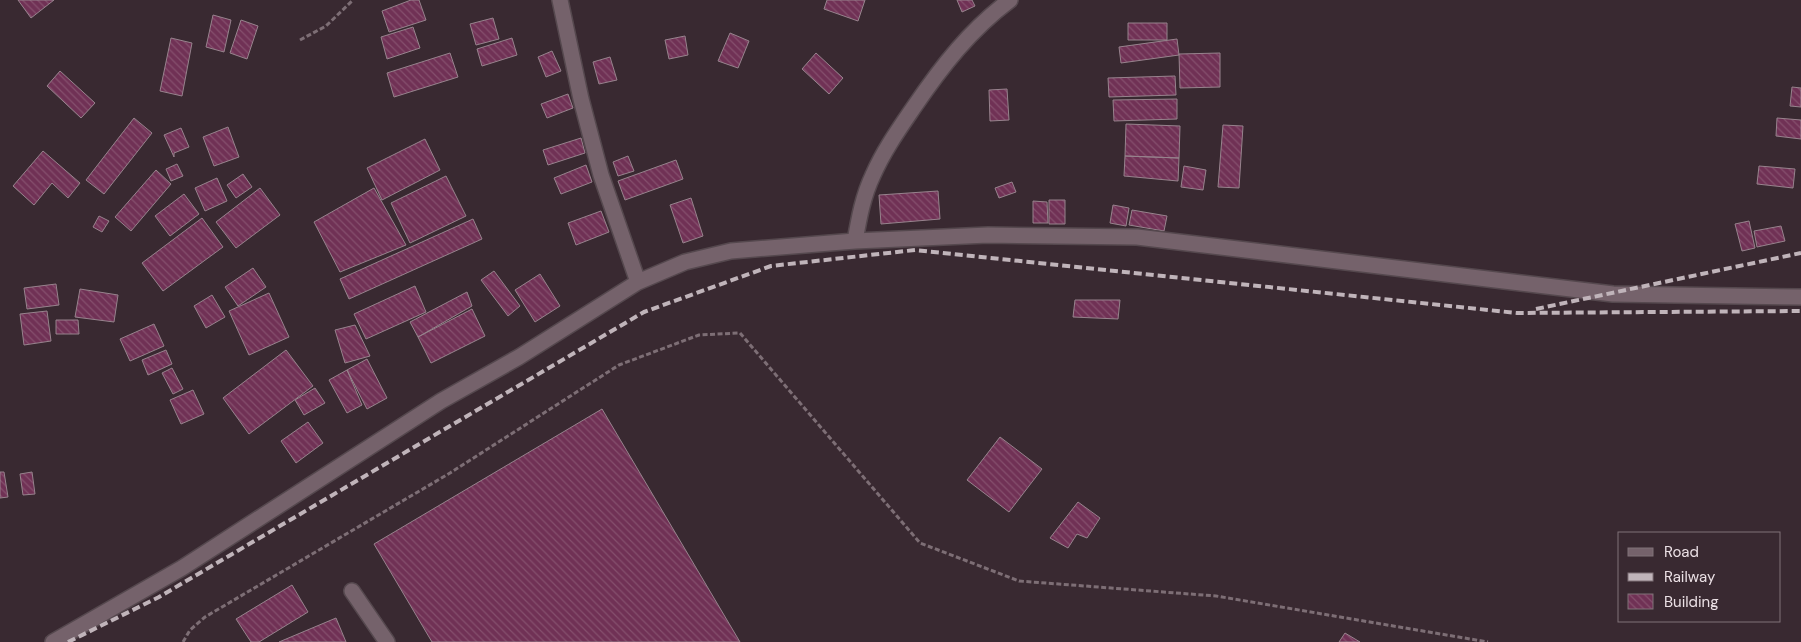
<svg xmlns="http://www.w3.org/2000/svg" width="1801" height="642" viewBox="0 0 1801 642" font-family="'DM Sans',sans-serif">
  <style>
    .building { fill: url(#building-back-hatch); stroke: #97838d }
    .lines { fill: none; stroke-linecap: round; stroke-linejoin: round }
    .lane-casing { stroke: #55484e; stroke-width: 18 }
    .street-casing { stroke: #55484e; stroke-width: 18 }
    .path { stroke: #7d6e75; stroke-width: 3; stroke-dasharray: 5 2.5; stroke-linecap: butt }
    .lane { stroke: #75626b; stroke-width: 15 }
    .street { stroke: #75626b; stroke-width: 15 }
    .rail { stroke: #c0b4ba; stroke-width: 4; stroke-dasharray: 8 4; stroke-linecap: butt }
  </style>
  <defs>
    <pattern id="building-back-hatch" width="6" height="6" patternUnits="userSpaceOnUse" patternTransform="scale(1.25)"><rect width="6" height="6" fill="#703155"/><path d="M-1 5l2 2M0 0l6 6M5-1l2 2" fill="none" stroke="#854f6d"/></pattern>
  </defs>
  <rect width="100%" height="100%" fill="#392931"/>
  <path class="building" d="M 18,0 L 54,0 L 31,18 Z
    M 411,0 L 419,0 L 426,20 L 389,32 L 382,11 Z
    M 827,0 L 865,0 L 858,21 L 824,9 Z
    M 957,0 L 972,0 L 975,6 L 962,12 Z
    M 213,15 L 231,20 L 224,52 L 206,47 Z
    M 493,18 L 499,39 L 476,45 L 470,24 Z
    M 241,20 L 258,26 L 247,59 L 230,53 Z
    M 1128,23 L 1167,23 L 1167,40 L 1128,40 Z
    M 413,27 L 420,48 L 387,59 L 381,37 Z
    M 730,33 L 749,41 L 738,68 L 718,61 Z
    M 685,36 L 688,55 L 669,59 L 665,40 Z
    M 171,38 L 192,43 L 182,96 L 160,91 Z
    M 512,38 L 517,55 L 482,66 L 477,49 Z
    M 1177,39 L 1179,55 L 1121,63 L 1119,47 Z
    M 552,51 L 561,71 L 546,77 L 538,57 Z
    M 450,53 L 458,77 L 394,97 L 387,73 Z
    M 816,53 L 843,78 L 829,94 L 802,69 Z
    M 1220,53 L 1220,87 L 1180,88 L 1179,54 Z
    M 610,57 L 617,80 L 599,84 L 593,62 Z
    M 60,71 L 95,103 L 81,118 L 47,86 Z
    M 1175,76 L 1176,95 L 1109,97 L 1108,78 Z
    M 1792,87 L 1801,88 L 1801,107 L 1790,106 Z
    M 1007,89 L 1009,120 L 990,121 L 989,90 Z
    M 568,94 L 573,108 L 547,118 L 541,104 Z
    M 1177,99 L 1177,119 L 1114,121 L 1113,100 Z
    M 134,118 L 152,133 L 104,194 L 86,180 Z
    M 1777,118 L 1801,120 L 1801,139 L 1776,136 Z
    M 1126,124 L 1180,126 L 1179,158 L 1125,156 Z
    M 1223,125 L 1243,126 L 1239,188 L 1218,187 Z
    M 228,127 L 239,157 L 214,166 L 203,137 Z
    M 181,128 L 189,147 L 174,153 L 174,157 L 164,135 Z
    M 581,138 L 585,153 L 548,165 L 543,150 Z
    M 425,139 L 440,170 L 382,200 L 367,168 Z
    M 43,151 L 80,183 L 68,198 L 52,183 L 34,205 L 13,186 Z
    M 628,156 L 634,171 L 618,176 L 613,162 Z
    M 1125,156 L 1179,158 L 1178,181 L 1124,176 Z
    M 676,160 L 683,179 L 625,200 L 618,181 Z
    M 177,164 L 183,176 L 171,181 L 166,169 Z
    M 586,165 L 592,182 L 561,194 L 554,178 Z
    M 1184,166 L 1206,170 L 1203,190 L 1181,187 Z
    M 1759,166 L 1795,169 L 1793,188 L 1757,184 Z
    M 156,170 L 171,184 L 131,231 L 115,217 Z
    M 243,174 L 252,187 L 236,198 L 227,185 Z
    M 446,176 L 466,216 L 410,243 L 391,203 Z
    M 217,178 L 227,201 L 205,211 L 195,188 Z
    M 1012,182 L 1016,192 L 999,198 L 995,188 Z
    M 260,188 L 280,215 L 236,248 L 216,222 Z
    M 374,188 L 406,245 L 340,272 L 314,222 Z
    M 938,191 L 940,219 L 881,224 L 879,195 Z
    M 184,194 L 199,214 L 170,236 L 155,216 Z
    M 691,198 L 703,236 L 683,243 L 670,205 Z
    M 1049,200 L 1065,200 L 1065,224 L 1049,224 Z
    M 1033,201 L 1047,202 L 1048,223 L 1033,223 Z
    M 1113,205 L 1129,208 L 1126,226 L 1110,223 Z
    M 1132,210 L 1167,216 L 1164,231 L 1129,225 Z
    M 601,211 L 609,232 L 576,245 L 568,223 Z
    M 99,216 L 109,221 L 102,232 L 93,227 Z
    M 202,218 L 223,247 L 163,291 L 142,263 Z
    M 473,219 L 482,239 L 349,299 L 340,279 Z
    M 1749,221 L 1755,248 L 1742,251 L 1735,224 Z
    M 1781,226 L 1785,241 L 1757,247 L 1754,231 Z
    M 253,268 L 266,287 L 238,306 L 225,287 Z
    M 494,271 L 520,306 L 508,316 L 481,280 Z
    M 540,274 L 560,306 L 535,322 L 515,290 Z
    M 56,284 L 59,305 L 27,309 L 24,288 Z
    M 415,286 L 426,312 L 366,339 L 354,314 Z
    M 80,289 L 118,295 L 114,322 L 75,317 Z
    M 467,292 L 472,306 L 418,337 L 410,322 Z
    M 269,293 L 289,337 L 249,355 L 229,311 Z
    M 212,295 L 225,317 L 206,328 L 194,306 Z
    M 1075,300 L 1120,300 L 1118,319 L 1073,317 Z
    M 472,309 L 485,336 L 431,363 L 418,337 Z
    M 47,311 L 51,341 L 24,345 L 20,314 Z
    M 56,320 L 78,320 L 79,334 L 56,334 Z
    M 154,324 L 164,346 L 130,361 L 120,339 Z
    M 355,325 L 370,356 L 345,363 L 335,330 Z
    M 166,350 L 172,364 L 148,375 L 142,360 Z
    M 286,350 L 313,386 L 249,434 L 223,398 Z
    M 367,359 L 387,398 L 367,409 L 347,370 Z
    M 172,368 L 183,389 L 173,394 L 162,373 Z
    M 347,370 L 362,405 L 347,413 L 329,380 Z
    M 315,388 L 325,403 L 304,415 L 295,400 Z
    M 193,390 L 204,414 L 181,424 L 170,400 Z
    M 602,409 L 740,642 L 432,642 L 374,544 Z
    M 308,422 L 323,443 L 296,463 L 281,441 Z
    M 1000,437 L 1042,469 L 1009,512 L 967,480 Z
    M 0,472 L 4,472 L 8,497 L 0,498 Z
    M 32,472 L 35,494 L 23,495 L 20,474 Z
    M 1078,502 L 1100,518 L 1087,538 L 1077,534 L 1068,548 L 1050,538 Z
    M 292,585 L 308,612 L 259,642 L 251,642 L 236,619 Z
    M 336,618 L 346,642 L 279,642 Z
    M 1345,633 L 1360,642 L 1339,642 Z"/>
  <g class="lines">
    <g class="lane-casing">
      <path id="lane" d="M 352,591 L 387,642"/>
    </g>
    <g class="street-casing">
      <path id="street" d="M 560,0 L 581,99 L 601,175 L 638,282
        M 855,241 C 859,218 863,196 873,175 C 884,150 899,129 914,107 C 942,66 970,30 1010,0
        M 53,642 L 182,568 L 441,401 L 519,357 L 638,282 L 685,262 L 731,251 L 855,241 L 988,235 L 1137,237 L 1613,294 L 1801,297"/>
    </g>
    <path class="path" d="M 300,40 L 326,26 L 353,0
      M 183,642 L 190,630 L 205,617 L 450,473 L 619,365 L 699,335 L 740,333 L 920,543 L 1019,581 L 1216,596 L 1488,642"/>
    <use href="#lane" class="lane"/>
    <use href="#street" class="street"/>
    <path class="rail" d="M 1536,309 L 1801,253
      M 68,642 L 159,597 L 644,312 L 771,266 L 915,250 L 1517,313 L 1801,311"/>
  </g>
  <rect x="1618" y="532" width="162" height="90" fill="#392931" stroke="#807279"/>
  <rect x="1628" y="548" width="25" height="8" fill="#75626b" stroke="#807279"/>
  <text x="1664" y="557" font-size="15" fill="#ebe0e5">Road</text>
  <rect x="1628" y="573" width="25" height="8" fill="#c0b4ba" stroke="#807279"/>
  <text x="1664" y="582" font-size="15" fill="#ebe0e5">Railway</text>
  <rect x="1628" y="594" width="25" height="15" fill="url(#building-back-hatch)" stroke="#807279"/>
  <text x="1664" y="607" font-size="15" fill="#ebe0e5">Building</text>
</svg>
